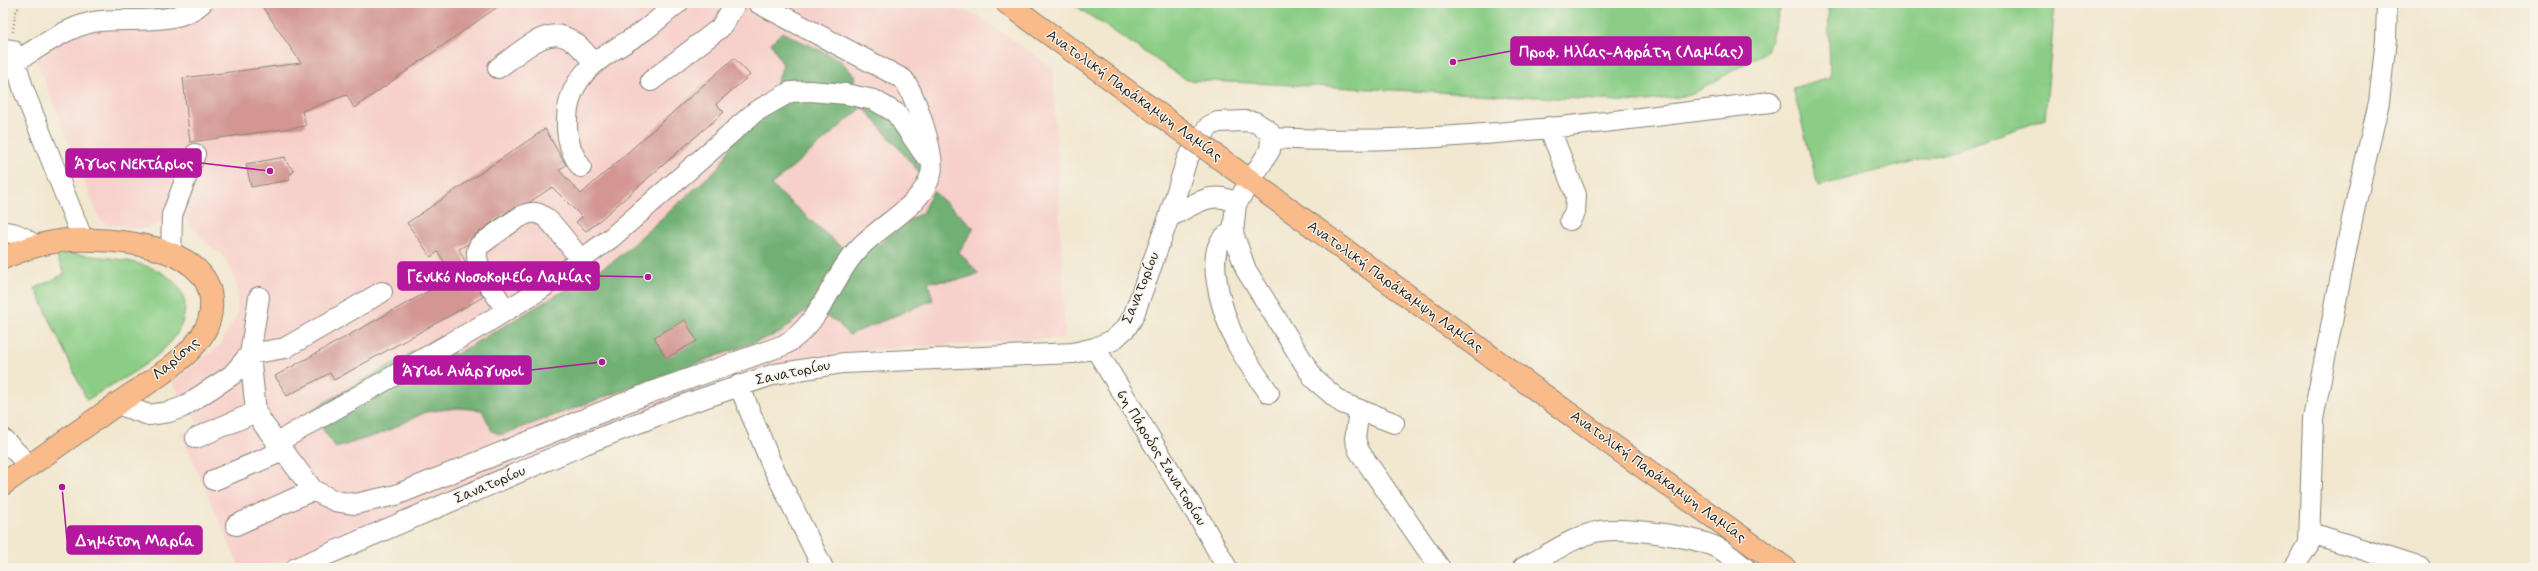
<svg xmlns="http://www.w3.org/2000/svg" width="2538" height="571" viewBox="0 0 2538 571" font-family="Mynerve,sans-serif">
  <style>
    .built { fill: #f7d0cb }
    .green { fill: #8bcd86; stroke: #547451 }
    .forest { fill: #70b073; stroke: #466648 }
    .building { fill: #d39693 }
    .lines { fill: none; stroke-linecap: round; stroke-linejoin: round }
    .minor-casing { stroke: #878276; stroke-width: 22 }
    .major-casing { stroke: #878276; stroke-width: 24 }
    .path { stroke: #878276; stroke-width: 2.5; stroke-dasharray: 1 3; stroke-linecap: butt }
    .minor { stroke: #fff; stroke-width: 20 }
    .major { stroke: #fabb8b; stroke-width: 22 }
    .major-bridge-casing { stroke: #878276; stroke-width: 24; stroke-linecap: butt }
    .major-bridge { stroke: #fabb8b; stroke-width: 22 }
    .labels { text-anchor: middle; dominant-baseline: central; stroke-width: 3; stroke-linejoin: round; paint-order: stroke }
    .street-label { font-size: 15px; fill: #1c1c1c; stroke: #f7f3e8 }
    .leader { fill: none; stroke: #b5179e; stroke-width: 1.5 }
    .callout-dot { fill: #b5179e; stroke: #f7f3e8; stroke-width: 1.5 }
    .callout { fill: #b5179e; stroke: #b5179e; stroke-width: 1.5 }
    .callout-label { font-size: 16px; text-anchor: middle; font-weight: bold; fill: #fff }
  </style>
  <rect width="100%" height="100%" fill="#f7f3e8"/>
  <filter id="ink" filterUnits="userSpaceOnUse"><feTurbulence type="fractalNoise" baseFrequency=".025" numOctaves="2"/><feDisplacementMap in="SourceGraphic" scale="8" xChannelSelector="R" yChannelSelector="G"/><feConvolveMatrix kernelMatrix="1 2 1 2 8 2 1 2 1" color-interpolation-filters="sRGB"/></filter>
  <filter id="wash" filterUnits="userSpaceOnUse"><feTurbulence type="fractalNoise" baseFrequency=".012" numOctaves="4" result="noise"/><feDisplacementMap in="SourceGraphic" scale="16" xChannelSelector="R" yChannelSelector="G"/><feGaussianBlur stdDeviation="0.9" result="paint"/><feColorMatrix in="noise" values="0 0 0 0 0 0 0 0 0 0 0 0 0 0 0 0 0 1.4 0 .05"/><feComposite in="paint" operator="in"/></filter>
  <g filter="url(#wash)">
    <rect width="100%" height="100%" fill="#f2e7cf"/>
    <path class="built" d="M 181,3 L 937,3 L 977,15 L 1053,68 L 1065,338 L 861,350 L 808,357 L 780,363 L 727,379 L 267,568 L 240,568 L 181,434 L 199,425 L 172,383 L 218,347 L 237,315 L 237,286 L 231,269 L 223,256 L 201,238 L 185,219 L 171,210 L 163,223 L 144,229 L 108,225 L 100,220 L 31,47 L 134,12 Z"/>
    <path class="green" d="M 1071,3 L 1782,3 L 1767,51 L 1691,95 L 1639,102 L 1187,80 Z
      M 1828,3 L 2055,3 L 2045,119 L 1947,153 L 1818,186 L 1793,88 L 1830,77 Z
      M 68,253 C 104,258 179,259 185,304 C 186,319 178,335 168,345 C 147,368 113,383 87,400 L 35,288 L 65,274 L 56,255 Z"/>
    <path class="forest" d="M 782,32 L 840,60 L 855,76 L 852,99 L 892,120 L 926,166 L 920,173 L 863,107 L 771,185 L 842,248 L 864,228 L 878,245 L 909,220 L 922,213 L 933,191 L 974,228 L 959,252 L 979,274 L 959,280 L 928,282 L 933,300 L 849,335 L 836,321 L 808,309 L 780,333 L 501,435 L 492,431 L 482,410 L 457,408 L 426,412 L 383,433 L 336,448 L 310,411 L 440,336 L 455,355 L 614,261 L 719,167 L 737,136 L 768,110 L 783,65 L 771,43 Z"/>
    <g id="blocks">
      <path class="building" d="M 260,3 L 503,3 L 354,108 L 347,95 L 302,111 L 306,126 L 190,142 L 183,78 L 301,63 Z
        M 734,58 L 750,75 L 716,104 L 724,112 L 592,227 L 586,231 L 576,222 L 582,217 L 552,187 L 530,202 L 510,210 L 472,237 L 468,244 L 459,249 L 483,297 L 334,380 L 330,373 L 287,396 L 275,376 L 454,277 L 438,252 L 431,257 L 407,223 L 545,129 L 566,165 L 559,170 L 581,194 Z
        M 285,157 L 287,163 L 294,171 L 289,176 L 290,180 L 251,187 L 246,164 Z
        M 685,320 L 697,341 L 666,358 L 654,337 Z"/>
    </g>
  </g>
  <g filter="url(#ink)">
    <use href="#blocks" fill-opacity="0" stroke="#878276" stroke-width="1"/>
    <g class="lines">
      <g class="minor-casing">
        <path id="minor" d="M 3,49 L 12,50 L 24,91 L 83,240
          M 14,62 C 39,48 65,28 93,22 C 125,16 176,28 202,3
          M 498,68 C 537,40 559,13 594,64
          M 651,81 L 720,28 L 736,3
          M 1549,127 L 1576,195 L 1575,212 L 1570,220
          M 1271,138 L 1270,150 L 1236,204 L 1233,233 L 1246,270 L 1314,379 L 1342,403 L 1394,423
          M 581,167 C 570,152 566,137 567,119 C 569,70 606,56 642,32 C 655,23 666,12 678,3
          M 1169,217 L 1187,159 L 1209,126 L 1218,122 L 1245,121 L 1255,122 L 1269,131 L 1271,138 C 1437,147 1605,122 1770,102
          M 3,232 C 17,232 25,238 35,246
          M 1233,233 C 1197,241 1225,321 1237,344 C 1246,361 1258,377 1269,393
          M 171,254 L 172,215 L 195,154
          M 259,297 L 250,354 L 256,412 L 264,425 L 313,490 L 335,501 L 355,504 L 396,495 L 649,393 L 784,345 C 823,323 831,275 862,245 C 884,223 922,205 931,174 C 936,156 915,93 903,79 L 758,3
          M 506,310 C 497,295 469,263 479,246 C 543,199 533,200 582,261
          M 1095,348 L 1202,523 L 1227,568
          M 739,385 L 771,463 L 823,568
          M 117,404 L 149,415 L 169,412 L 183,407 L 232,375 L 250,354 L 285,348 L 382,292
          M 1359,410 L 1355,439 L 1359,451 L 1440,568
          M 196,438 L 256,412
          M 3,439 L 30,466
          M 276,443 L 486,323 L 538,291 L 611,238 L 755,112 L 790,92 L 810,91 L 846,94 L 874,100 L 896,113 L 924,154
          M 214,480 L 283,451
          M 236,525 L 313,490
          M 2311,533 L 2421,568
          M 296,568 L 585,444 L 689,403 L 775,374 L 843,363 L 1073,353 L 1095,348 L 1113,340 L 1126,328 L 1133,317 L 1169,217 C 1191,207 1214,187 1236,204
          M 1523,568 C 1547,556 1573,536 1600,531 C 1628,527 1693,536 1718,548 C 1728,553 1736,561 1745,568
          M 2293,568 L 2309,544 L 2313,419 L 2353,215 L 2379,102 L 2386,39 L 2387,3"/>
      </g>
      <g class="major-casing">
        <path id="major" d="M 1007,3 L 1190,137
          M 1215,155 L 1612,445 L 1785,568
          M 3,258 C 24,249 47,241 70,240 C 111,238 207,244 211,299 C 212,311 209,324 203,334 C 186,362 144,385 117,404 C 79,431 41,458 3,484"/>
      </g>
      <path class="path" d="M 13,32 L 15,14 L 21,3"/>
      <use href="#minor" class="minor"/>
      <use href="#major" class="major"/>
      <g class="major-bridge-casing">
        <path id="major-bridge" d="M 1190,137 L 1215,155"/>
      </g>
      <use href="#major-bridge" class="major-bridge"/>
    </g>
  </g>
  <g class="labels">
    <g class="street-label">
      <text transform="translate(1134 96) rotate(36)">Ανατολική Παράκαμψη Λαμίας</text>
      <text transform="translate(1395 287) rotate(36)">Ανατολική Παράκαμψη Λαμίας</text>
      <text transform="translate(1141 288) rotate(-68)">Σανατορίου</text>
      <text transform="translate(176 359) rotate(-41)">Λαρίσης</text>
      <text transform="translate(793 373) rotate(-12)">Σανατορίου</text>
      <text transform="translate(1161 458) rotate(58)">6η Πάροδος Σανατορίου</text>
      <text transform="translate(1658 477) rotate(36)">Ανατολική Παράκαμψη Λαμίας</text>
      <text transform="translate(490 485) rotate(-23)">Σανατορίου</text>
    </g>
  </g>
  <path class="leader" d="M1453 62L1511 51M270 171L201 163M648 277L599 276M602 362L531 370M62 487L67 540"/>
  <g class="callout-dot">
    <circle cx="1453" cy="62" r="4"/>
    <circle cx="270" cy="171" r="4"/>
    <circle cx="648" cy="277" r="4"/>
    <circle cx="602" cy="362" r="4"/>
    <circle cx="62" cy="487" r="4"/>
  </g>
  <g class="callout">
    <rect x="1511" y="37" width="240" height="28" rx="4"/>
    <rect x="66" y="149" width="135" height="28" rx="4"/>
    <rect x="398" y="262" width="201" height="28" rx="4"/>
    <rect x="394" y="356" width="137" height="28" rx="4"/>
    <rect x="67" y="526" width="135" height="28" rx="4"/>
  </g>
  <g class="callout-label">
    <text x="1631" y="57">Προφ. Ηλίας-Αφράτη (Λαμίας)</text>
    <text x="134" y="169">Άγιος Νεκτάριος</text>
    <text x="499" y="282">Γενικό Νοσοκομείο Λαμίας</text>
    <text x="463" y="376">Άγιοι Ανάργυροι</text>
    <text x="135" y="546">Δημότση Μαρία</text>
  </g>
  <rect width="2538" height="571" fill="none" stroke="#f7f3e8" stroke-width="16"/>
</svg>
